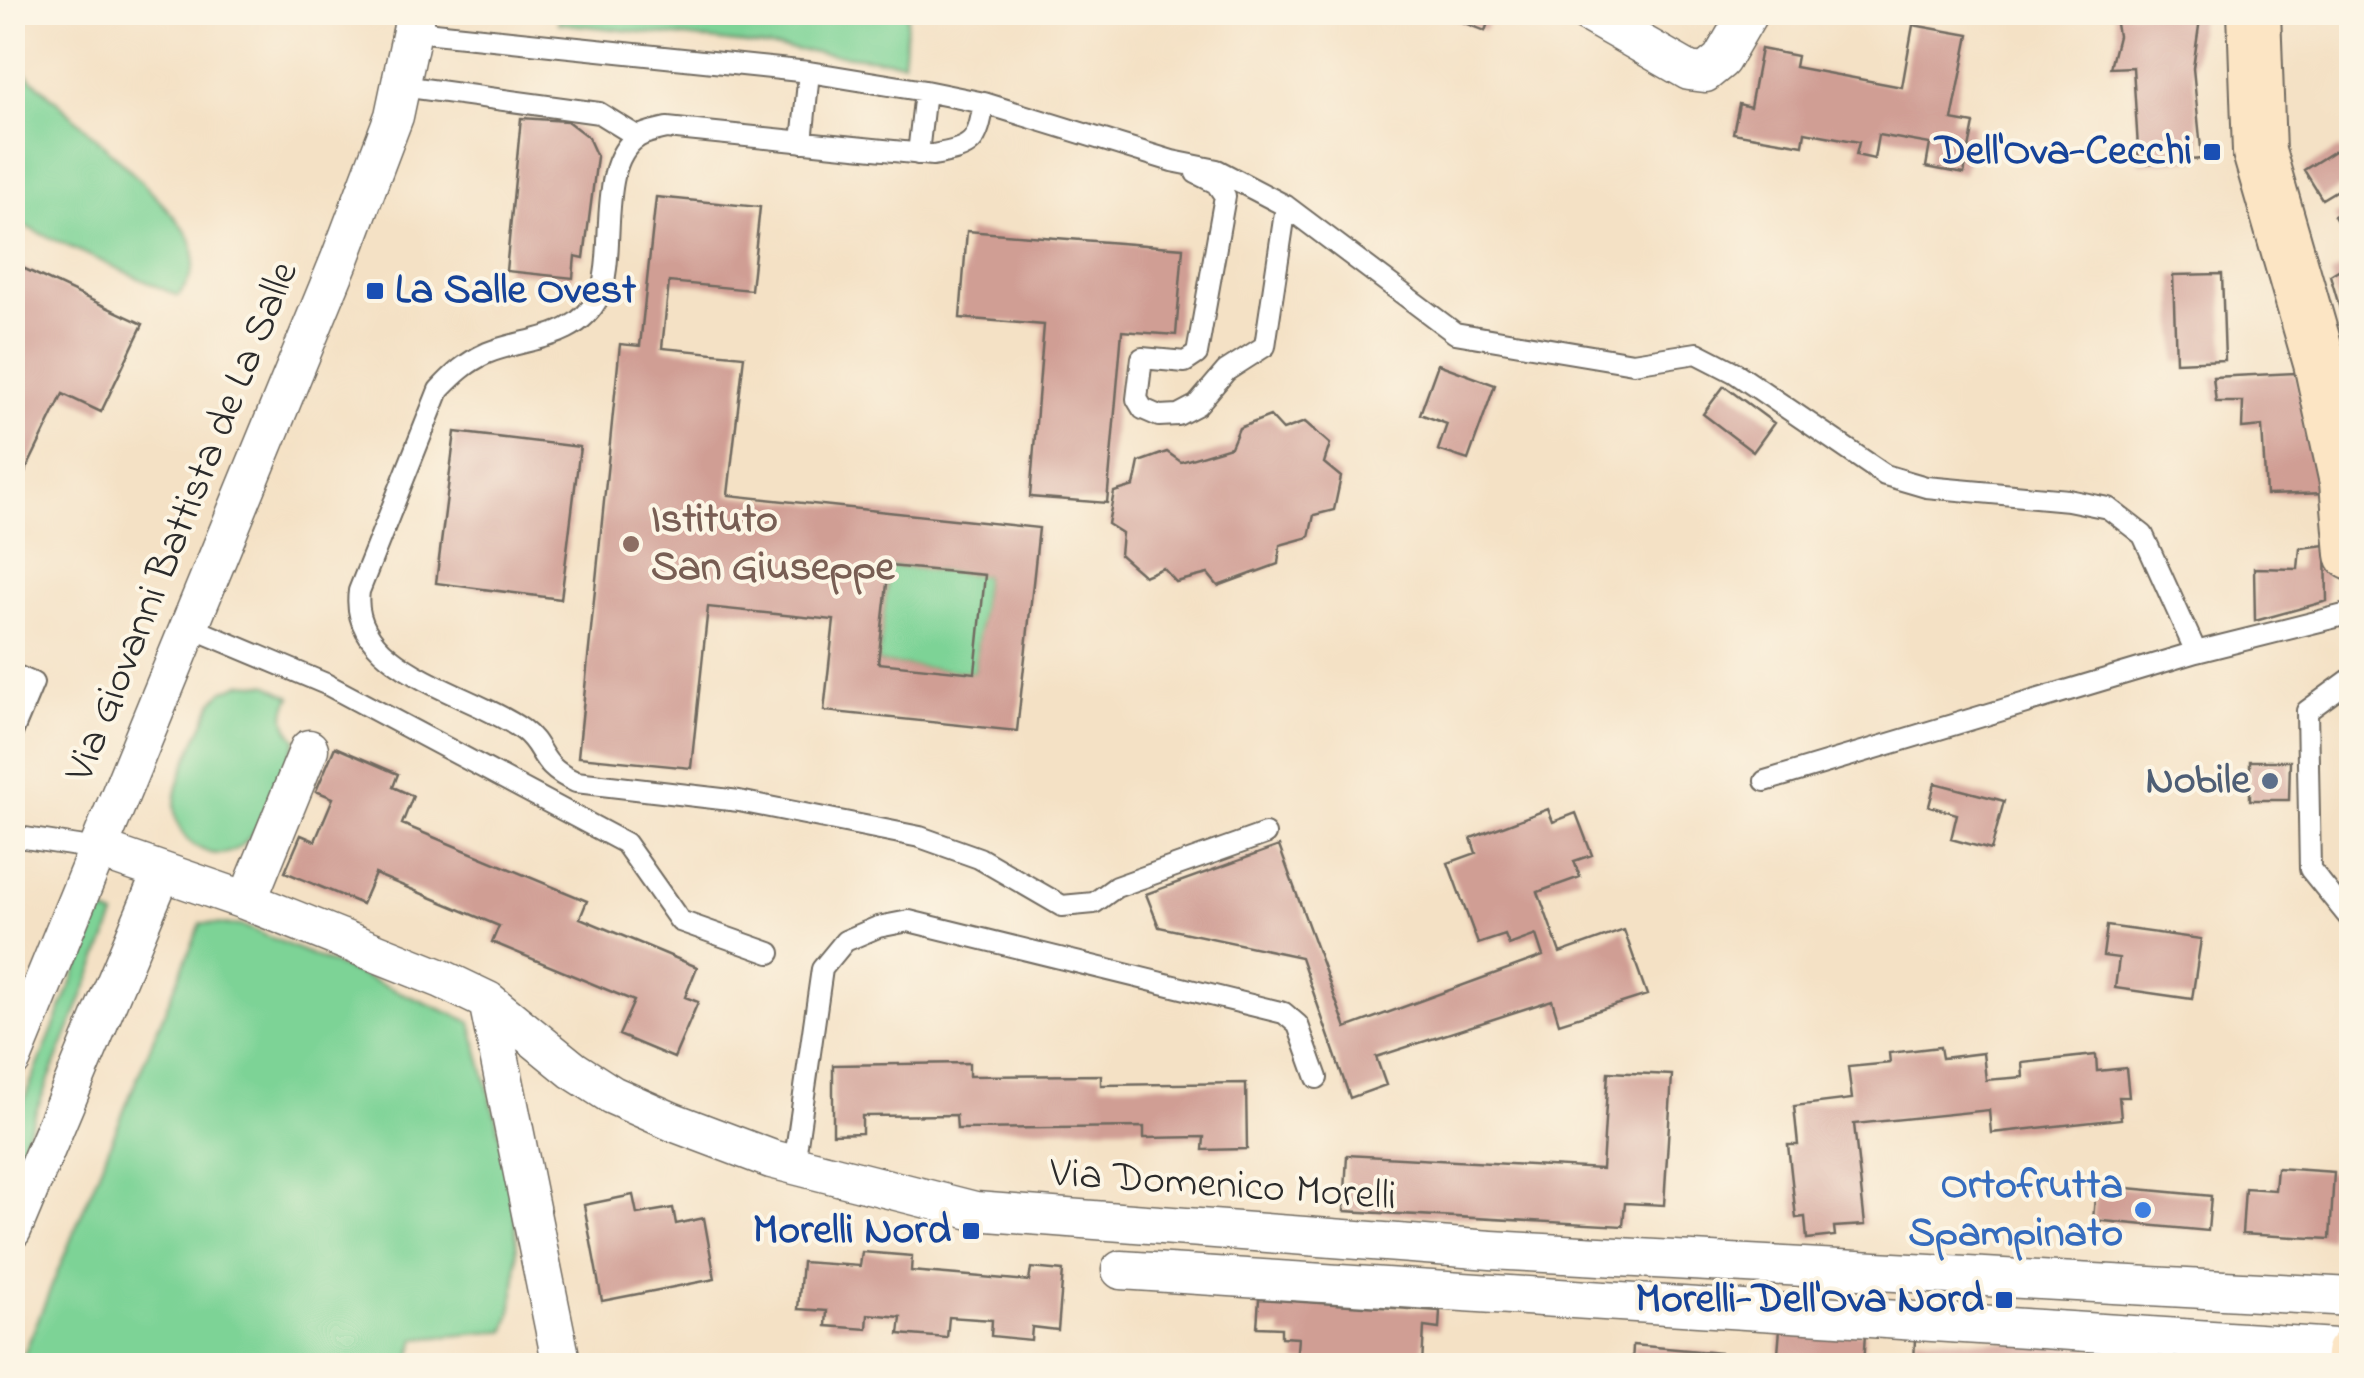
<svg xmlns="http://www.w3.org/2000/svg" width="2364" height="1378" viewBox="0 0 2364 1378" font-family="'Indie Flower',sans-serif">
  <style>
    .green { fill: #7dd396; stroke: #547f60; stroke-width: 2.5 }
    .building { fill: #d09e94; fill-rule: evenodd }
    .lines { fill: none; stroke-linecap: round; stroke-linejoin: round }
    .lane-casing { stroke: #716b61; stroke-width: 24 }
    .street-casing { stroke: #716b61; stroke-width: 41 }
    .secondary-casing { stroke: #716b61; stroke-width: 56 }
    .lane { stroke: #fff; stroke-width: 20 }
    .street { stroke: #fff; stroke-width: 38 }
    .secondary { stroke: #fce5c4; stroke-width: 52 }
    .transit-dot { fill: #1a4fb4; stroke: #fcf5e5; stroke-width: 4 }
    .education-dot { fill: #8d6e63; stroke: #fcf5e5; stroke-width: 4 }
    .service-dot { fill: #5c6f8a; stroke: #fcf5e5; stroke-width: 4 }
    .shop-dot { fill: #3f7fe0; stroke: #fcf5e5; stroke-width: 4 }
    .labels { text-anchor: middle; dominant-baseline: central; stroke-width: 8; stroke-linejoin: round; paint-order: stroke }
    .transit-label { font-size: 42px; font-weight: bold; fill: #164399; stroke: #fcf5e5; text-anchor: end }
    .education-label { font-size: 42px; font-weight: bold; fill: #785e54; stroke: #fcf5e5; text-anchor: start }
    .street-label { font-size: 42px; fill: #2b2b2b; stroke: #fcf5e5 }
    .service-label { font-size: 42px; font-weight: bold; fill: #4e5e75; stroke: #fcf5e5; text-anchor: end }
    .shop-label { font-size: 42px; font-weight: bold; fill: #366cbe; stroke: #fcf5e5; text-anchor: end }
  </style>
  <rect width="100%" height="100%" fill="#fcf5e5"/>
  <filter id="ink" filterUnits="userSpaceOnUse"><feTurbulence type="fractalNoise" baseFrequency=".01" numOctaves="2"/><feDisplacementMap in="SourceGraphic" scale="20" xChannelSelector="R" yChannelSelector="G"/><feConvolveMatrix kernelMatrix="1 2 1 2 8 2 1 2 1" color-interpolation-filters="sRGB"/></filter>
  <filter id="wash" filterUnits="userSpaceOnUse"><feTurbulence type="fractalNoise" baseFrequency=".0048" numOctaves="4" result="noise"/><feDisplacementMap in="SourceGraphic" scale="40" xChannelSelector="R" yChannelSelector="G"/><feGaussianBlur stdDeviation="2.25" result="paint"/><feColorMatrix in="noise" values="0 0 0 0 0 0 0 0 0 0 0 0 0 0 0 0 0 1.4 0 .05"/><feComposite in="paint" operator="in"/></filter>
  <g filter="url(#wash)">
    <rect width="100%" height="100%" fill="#f4e1c5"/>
    <path class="green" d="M 559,12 L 908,12 L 908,13 L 903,62 L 558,23 Z
      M 13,63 C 43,88 179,211 190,239 C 199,262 192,278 178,296 L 13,221 Z
      M 889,566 L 985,575 L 975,673 L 878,663 Z
      M 243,683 L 269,685 L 291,697 C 281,714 284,726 297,740 C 281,776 252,886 194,845 C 181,836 174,820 175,804 C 177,772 201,732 213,702 L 222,692 Z
      M 101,911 L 115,917 L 13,1168 L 13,1127 Z
      M 201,923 L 243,926 L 471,1022 C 494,1118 537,1234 506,1331 L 416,1339 L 408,1365 L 19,1366 Z"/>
    <g id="blocks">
      <path class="building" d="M 1437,12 L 1492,12 L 1485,31 Z
        M 2114,12 L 2201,12 L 2193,68 L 2202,159 L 2139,164 L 2133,67 L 2110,68 L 2118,36 Z
        M 1913,25 L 1969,35 L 1952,120 L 1974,124 L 1964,174 L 1926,167 L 1930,144 L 1878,135 L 1874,159 L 1856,155 L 1859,142 L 1805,132 L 1803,145 L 1733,133 L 1739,104 L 1750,107 L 1761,49 L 1797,56 L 1795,67 L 1902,87 Z
        M 521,118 L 567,121 L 588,137 L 597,157 L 584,258 L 575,256 L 573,278 L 506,271 Z
        M 2339,148 L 2352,167 L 2352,181 L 2322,199 L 2304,170 Z
        M 656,197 L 760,207 L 751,290 L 669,282 L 662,348 L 744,356 L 728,495 L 1039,528 L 1017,731 L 824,711 L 834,620 L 708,607 L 691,768 L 578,757 L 620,344 L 640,346 ZM 889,566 L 985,575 L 975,673 L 878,663 Z
        M 2352,207 L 2352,247 L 2334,216 Z
        M 967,231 L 1183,248 L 1176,335 L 1122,331 L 1107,503 L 1030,497 L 1044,325 L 960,318 Z
        M 2352,262 L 2352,311 L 2342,316 L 2330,275 Z
        M 12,263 L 143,324 L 101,412 L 63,394 L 12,499 Z
        M 2222,274 L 2225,360 L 2176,362 L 2173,275 Z
        M 1438,364 L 1495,385 L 1468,460 L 1438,450 L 1447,424 L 1420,414 Z
        M 2295,373 L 2326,493 L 2266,495 L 2262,426 L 2242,428 L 2243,402 L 2216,402 L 2213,377 Z
        M 1724,386 L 1774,423 L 1753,452 L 1703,414 Z
        M 1270,416 L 1283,430 L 1305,422 L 1330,444 L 1324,463 L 1341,477 L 1334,510 L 1314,515 L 1309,537 L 1280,545 L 1278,564 L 1218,586 L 1208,574 L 1176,582 L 1163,568 L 1144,576 L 1120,555 L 1122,533 L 1108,524 L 1114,492 L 1134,486 L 1139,462 L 1167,452 L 1181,462 L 1231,447 L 1239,428 Z
        M 455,432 L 580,447 L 561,599 L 436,583 Z
        M 2326,545 L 2327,601 L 2255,621 L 2254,568 L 2298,569 L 2300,548 Z
        M 335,747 L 398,774 L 393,787 L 413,796 L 402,824 L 587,901 L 580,918 L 697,967 L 685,997 L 698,1002 L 674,1058 L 619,1035 L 634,1001 L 492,942 L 499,926 L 375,874 L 362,904 L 285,872 L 301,835 L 315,841 L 333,798 L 316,791 Z
        M 2250,761 L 2290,761 L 2289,800 L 2250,800 Z
        M 1935,783 L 2004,801 L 1991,850 L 1951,839 L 1957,814 L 1929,806 Z
        M 1548,809 L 1553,822 L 1576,813 L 1592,855 L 1574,861 L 1580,877 L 1538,892 L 1560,953 L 1624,930 L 1647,995 L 1559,1023 L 1552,1000 L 1376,1057 L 1386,1085 L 1350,1098 L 1301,957 L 1159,927 L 1146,894 L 1279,846 L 1346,1028 L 1543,956 L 1536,935 L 1509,945 L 1505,935 L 1478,944 L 1448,863 L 1476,853 L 1471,838 Z
        M 2107,926 L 2201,939 L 2192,999 L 2115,988 L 2119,958 L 2103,956 Z
        M 1940,1047 L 1942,1058 L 1983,1053 L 1986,1080 L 2023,1077 L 2022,1063 L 2096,1055 L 2097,1071 L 2126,1068 L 2129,1097 L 2119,1097 L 2121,1119 L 1991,1133 L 1989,1110 L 1854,1124 L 1865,1225 L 1834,1227 L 1835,1236 L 1807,1239 L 1805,1217 L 1796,1218 L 1788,1145 L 1798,1145 L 1794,1106 L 1852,1099 L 1848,1067 L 1890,1063 L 1889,1053 Z
        M 969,1063 L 969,1076 L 1101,1075 L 1101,1085 L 1246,1083 L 1247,1149 L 1203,1150 L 1204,1137 L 1144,1138 L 1144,1127 L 957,1129 L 956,1115 L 862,1116 L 862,1133 L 833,1134 L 833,1065 Z
        M 1608,1072 L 1672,1075 L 1664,1205 L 1625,1203 L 1623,1226 L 1344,1211 L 1347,1155 L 1602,1169 Z
        M 2277,1168 L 2334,1172 L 2330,1239 L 2242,1234 L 2245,1188 L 2275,1190 Z
        M 2096,1185 L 2211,1196 L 2208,1231 L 2093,1220 Z
        M 633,1195 L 637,1214 L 673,1208 L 676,1224 L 704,1218 L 715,1279 L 602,1301 L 584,1205 Z
        M 862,1252 L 912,1256 L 911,1271 L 1029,1281 L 1031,1268 L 1063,1271 L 1058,1330 L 1032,1327 L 1031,1340 L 991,1336 L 992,1320 L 949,1317 L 947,1338 L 899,1334 L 901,1317 L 868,1314 L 867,1329 L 826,1326 L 827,1311 L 798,1309 L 802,1262 L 860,1266 Z
        M 1259,1299 L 1440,1311 L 1439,1329 L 1424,1327 L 1422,1366 L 1296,1362 L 1298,1338 L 1281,1337 L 1281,1328 L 1257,1327 Z
        M 1780,1329 L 1865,1333 L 1863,1366 L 1777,1366 Z
        M 1915,1337 L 2090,1347 L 2090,1359 L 2117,1361 L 2118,1349 L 2171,1353 L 2171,1366 L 1914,1366 Z
        M 1633,1345 L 1720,1353 L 1719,1366 L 1632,1366 Z"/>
    </g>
  </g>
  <g filter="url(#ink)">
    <use href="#blocks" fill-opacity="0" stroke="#716b61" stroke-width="2.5"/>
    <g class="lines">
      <g class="lane-casing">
        <path id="lane" d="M 415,31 L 809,72 L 925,91 L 984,103 L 1172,161 L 1217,170 L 1286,206 L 1455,333 L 1633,363 L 1697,353 L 1734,372 L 1885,475 L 1926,487 L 2068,500 L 2108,508 L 2143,535 L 2196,652 L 2352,613
          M 402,86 L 599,113 L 638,137
          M 984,103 C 977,144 974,147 933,155 L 667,128 C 659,130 646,132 638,137 C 595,164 618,256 599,296 C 577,341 527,337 487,353 C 467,362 454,374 439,390 L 359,591 C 348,670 472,693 523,730 C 546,747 537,765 576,782 L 739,801 L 920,837 L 979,858 L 1062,906 L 1094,903 L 1116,887 L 1265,834
          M 802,142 L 809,72
          M 918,154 L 925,91
          M 1196,173 L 1216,183 L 1225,196 L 1197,354 L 1185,362 L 1142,358 L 1137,399 L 1143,409 L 1159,416 L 1178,415 L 1197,405 L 1226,371 L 1265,346 L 1286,206
          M 190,627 L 326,684 L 625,843 L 680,921 L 770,953
          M 12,674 L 33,683 L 12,733
          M 2352,678 L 2307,711 L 2310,869 L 2352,921
          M 1765,781 L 2196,652
          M 12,836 L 97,849
          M 794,1165 L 822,969 L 845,941 L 878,927 L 909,921 L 1284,1013 L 1298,1025 L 1317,1078"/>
      </g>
      <g class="street-casing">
        <path id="street" d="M 1586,12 L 1689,71 L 1705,73 L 1721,60 L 1749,12
          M 97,849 L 247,901 L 442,979 L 488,1001 L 573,1070 L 612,1095 L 673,1122 L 771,1159 L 975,1211 L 1491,1250 L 2352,1297
          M 247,901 L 309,749
          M 488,1001 L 562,1366
          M 12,1059 L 340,259 L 394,116 L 416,12
          M 12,1230 L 162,872
          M 1121,1270 L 2352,1349"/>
      </g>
      <g class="secondary-casing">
        <path id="secondary" d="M 2254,12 L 2259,152 L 2320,363 L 2346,482 L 2352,554
          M 2351,1366 L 2352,1354"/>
      </g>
      <use href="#lane" class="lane"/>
      <use href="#street" class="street"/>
      <use href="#secondary" class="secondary"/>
    </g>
  </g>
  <g class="transit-dot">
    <rect x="2202" y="142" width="20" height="20" rx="5"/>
    <rect x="365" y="281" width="20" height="20" rx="5"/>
    <rect x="961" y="1221" width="20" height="20" rx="5"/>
    <rect x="1994" y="1290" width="20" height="20" rx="5"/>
  </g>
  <circle class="education-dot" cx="631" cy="544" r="10"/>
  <circle class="service-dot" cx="2270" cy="781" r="10"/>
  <circle class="shop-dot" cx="2143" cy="1210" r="10"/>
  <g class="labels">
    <g class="transit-label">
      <text x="2192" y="152">Dell'Ova-Cecchi</text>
      <text x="395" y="291" text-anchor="start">La Salle Ovest</text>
      <text x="951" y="1231">Morelli Nord</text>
      <text x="1984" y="1300">Morelli-Dell'Ova Nord</text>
    </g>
    <g class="education-label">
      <text x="651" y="520">Istituto<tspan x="651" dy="48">San Giuseppe</tspan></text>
    </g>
    <g class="street-label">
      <text transform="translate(183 522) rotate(-68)">Via Giovanni Battista de La Salle</text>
      <text transform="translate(1223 1186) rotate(4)">Via Domenico Morelli</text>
    </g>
    <g class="service-label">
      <text x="2250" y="781">Nobile</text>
    </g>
    <g class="shop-label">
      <text x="2123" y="1186">Ortofrutta<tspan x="2123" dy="48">Spampinato</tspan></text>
    </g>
  </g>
  <rect width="2364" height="1378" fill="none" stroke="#fcf5e5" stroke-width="50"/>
</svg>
